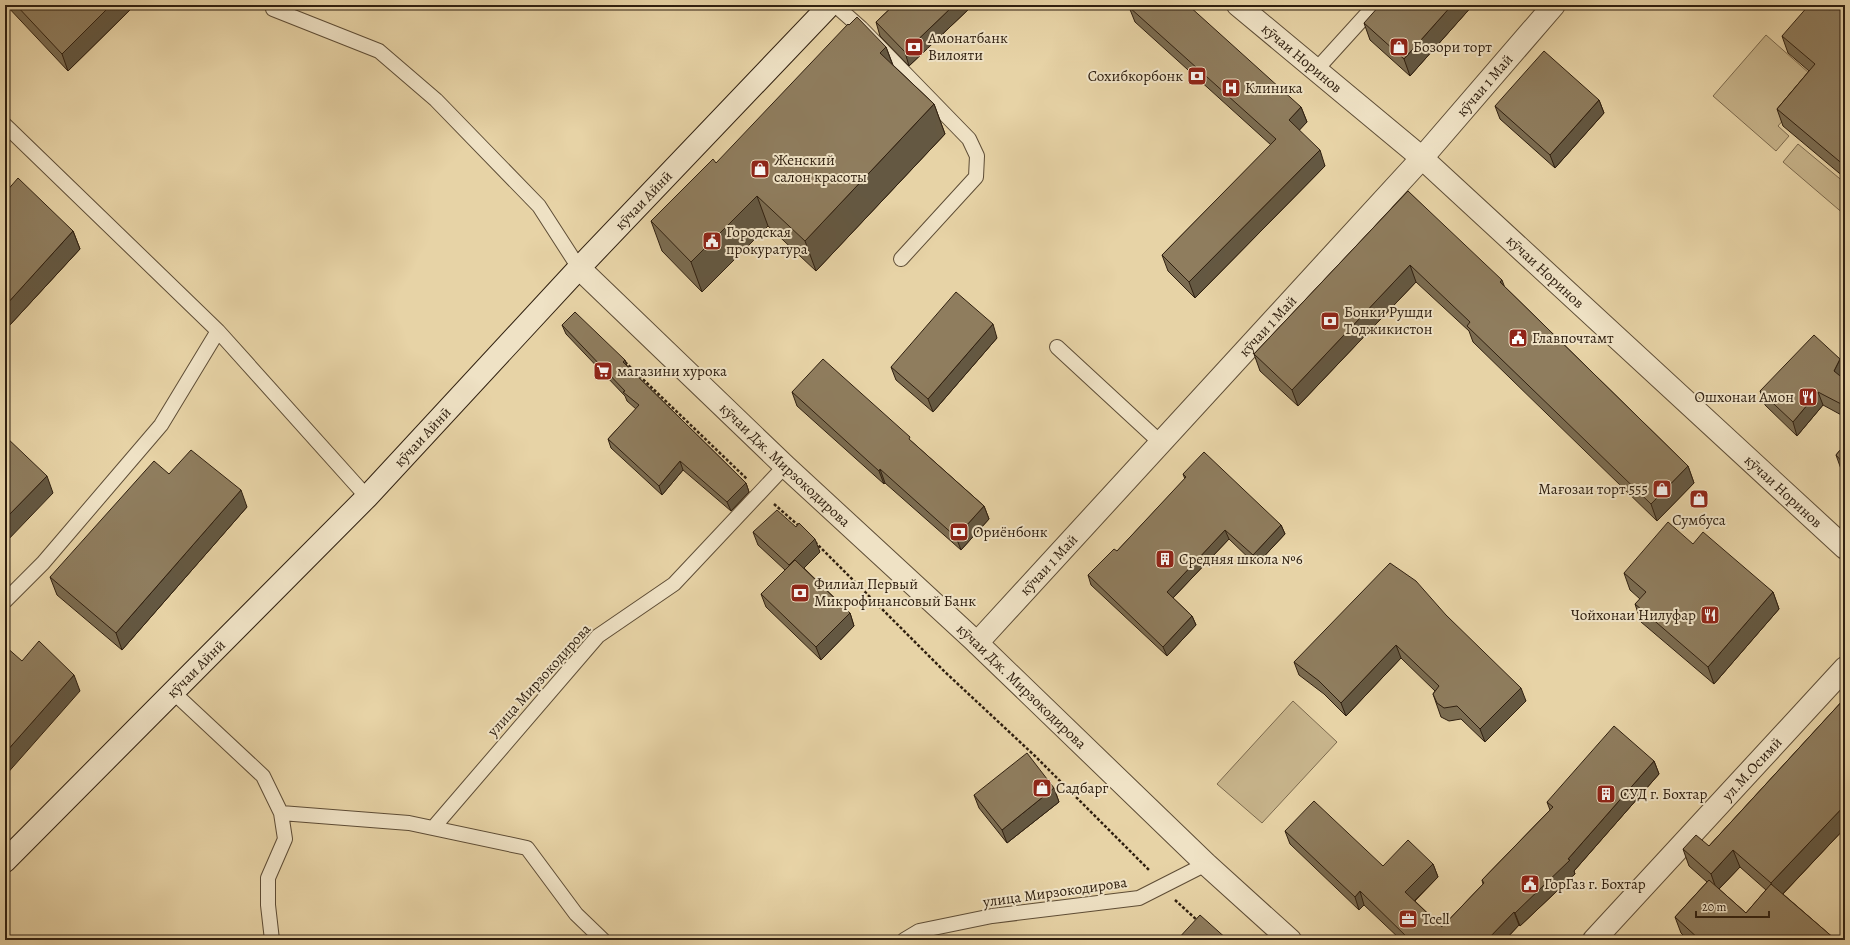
<svg xmlns="http://www.w3.org/2000/svg" width="1850" height="945" viewBox="0 0 1850 945" font-family="Alegreya,serif">
  <style>
    .green { fill: #c8b58c; stroke: #7c6a4e }
    .lines { fill: none; stroke-linecap: round; stroke-linejoin: round }
    .service-casing { stroke: #5e4d36; stroke-width: 16 }
    .minor-casing { stroke: #5e4d36; stroke-width: 24 }
    .tertiary-casing { stroke: #5e4d36; stroke-width: 24 }
    .secondary-casing { stroke: #302010; stroke-width: 24 }
    .path { stroke: #302010; stroke-width: 2.5; stroke-dasharray: 3 2; stroke-linecap: butt }
    .service { stroke: #efe2c5; stroke-width: 14 }
    .minor { stroke: #efe2c5; stroke-width: 22 }
    .tertiary { stroke: #efe2c5; stroke-width: 22 }
    .secondary { stroke: #efe2c5; stroke-width: 22 }
    .wall { fill: #7b6c51; stroke: #302010; fill-rule: evenodd }
    .shaded-wall { fill: #645842; stroke: #302010 }
    .building { fill: #8f7d5e; stroke: #302010 }
    .labels { text-anchor: middle; dominant-baseline: central; stroke-width: 4; stroke-linejoin: round; paint-order: stroke }
    .poi-label { font-size: 15px; fill: #302010; stroke: #efe2c5; text-anchor: start }
    .street-label { font-size: 15px; fill: #302010; stroke: #efe2c5 }
  </style>
  <rect width="100%" height="100%" fill="#e7d3a6"/>
  <filter id="stains"><feTurbulence type="fractalNoise" baseFrequency=".005" numOctaves="4"/><feColorMatrix values="0 0 0 0 .2 0 0 0 0 .09 0 0 0 0 .02 0 0 0 .5 -.17"/></filter>
  <radialGradient id="worn" r=".72"><stop offset=".6" stop-color="#630" stop-opacity="0"/><stop offset="1" stop-color="#630" stop-opacity=".3"/></radialGradient>
  <path class="green" d="M 1766,35 L 1818,81 L 1778,126 L 1789,136 L 1776,151 L 1713,96 Z
    M 1798,144 L 1845,183 L 1845,215 L 1783,162 Z
    M 1293,701 L 1337,742 L 1262,823 L 1217,784 Z"/>
  <g class="lines">
    <g class="service-casing">
      <path id="service" d="M 274,5 L 273,9 L 379,51 L 436,100 L 539,206 L 579,268
        M 835,5 L 861,28 L 969,139 L 977,156 L 976,177 L 901,259
        M 1316,70 L 1375,5
        M 5,125 L 218,331 L 367,497
        M 1057,347 L 1161,443
        M 5,601 L 43,563 L 161,425 L 218,331
        M 173,692 L 263,776 L 281,813 L 285,839 L 268,878 L 268,905 L 272,940
        M 281,813 L 409,823 L 527,848 L 576,914 L 603,940
        M 433,828 L 598,636 L 674,584 L 785,466
        M 904,940 L 919,931 L 992,916 L 1139,898 L 1206,864"/>
    </g>
    <g class="minor-casing">
      <g id="minor">
        <path id="s1" d="M 977,643 L 1422,158 L 1554,5"/>
        <path id="s2" d="M 1594,940 L 1845,668"/>
      </g>
    </g>
    <g class="tertiary-casing">
      <g id="tertiary">
        <path id="s3" d="M 1238,5 L 1422,158 L 1845,548"/>
        <path id="s4" d="M 579,268 L 785,466 L 977,643 L 1206,864 L 1290,940"/>
      </g>
    </g>
    <g class="secondary-casing">
      <g id="secondary">
        <path id="s5" d="M 5,861 L 367,497 L 579,268 L 830,5"/>
      </g>
    </g>
    <path class="path" d="M 625,362 L 747,479
      M 774,504 L 799,526
      M 815,542 L 945,672 L 1035,756 L 1150,871
      M 1175,900 L 1198,921"/>
    <use href="#service" class="service"/>
    <use href="#minor" class="minor"/>
    <use href="#tertiary" class="tertiary"/>
    <use href="#secondary" class="secondary"/>
  </g>
  <path class="wall" d="M 6,5 L 135,5 L 68,71 Z
    M 894,5 L 970,5 L 971,7 L 909,66 L 880,36 L 876,22 Z
    M 1473,5 L 1410,76 L 1370,40 L 1364,23 Z
    M 1845,5 L 1845,178 L 1783,126 L 1777,109 L 1809,71 L 1788,53 L 1782,36 L 1830,10 Z
    M 1129,7 L 1301,107 L 1307,122 L 1299,130 L 1325,166 L 1195,298 L 1168,271 L 1162,255 L 1271,145 L 1135,22 Z
    M 886,47 L 893,65 L 934,104 L 945,134 L 816,271 L 768,226 L 702,292 L 662,251 L 651,221 L 716,163 Z
    M 1599,100 L 1604,113 L 1555,168 L 1500,119 L 1495,106 Z
    M 1408,191 L 1505,287 L 1688,466 L 1694,483 L 1657,521 L 1473,342 L 1469,331 L 1416,282 L 1298,406 L 1260,371 L 1254,354 Z
    M 5,193 L 73,231 L 80,249 L 9,326 L 5,323 Z
    M 562,325 L 625,360 L 627,366 L 746,483 L 749,492 L 731,511 L 683,470 L 662,495 L 611,448 L 608,439 L 636,409 L 627,401 L 625,396 L 566,334 Z
    M 997,338 L 933,412 L 896,380 L 891,367 Z
    M 1840,359 L 1845,373 L 1842,378 L 1845,380 L 1845,417 L 1823,405 L 1797,436 L 1765,405 L 1760,391 Z
    M 792,392 L 911,441 L 984,506 L 989,519 L 961,550 L 885,483 L 884,484 L 797,406 Z
    M 1845,444 L 1845,473 L 1841,469 L 1836,455 Z
    M 1183,474 L 1281,525 L 1285,534 L 1256,565 L 1229,539 L 1173,598 L 1192,616 L 1196,625 L 1167,656 L 1091,585 L 1088,575 L 1117,551 L 1185,479 Z
    M 247,507 L 122,650 L 57,595 L 50,577 Z
    M 753,532 L 820,552 L 804,568 L 850,613 L 854,626 L 821,660 L 766,607 L 761,594 L 785,570 L 758,545 Z
    M 1693,544 L 1773,592 L 1779,609 L 1714,684 L 1641,622 L 1635,604 L 1640,599 L 1630,590 L 1624,573 Z
    M 1446,615 L 1526,701 L 1485,742 L 1461,719 L 1449,721 L 1441,717 L 1433,694 L 1435,691 L 1401,658 L 1346,716 L 1324,694 L 1299,675 L 1294,662 Z
    M 1845,698 L 1845,828 L 1783,894 L 1836,940 L 1688,940 L 1681,933 L 1675,917 L 1707,882 L 1689,866 L 1683,849 L 1709,846 ZM 1740,867 L 1766,890 L 1746,913 L 1719,889 Z
    M 1654,761 L 1659,774 L 1574,871 L 1575,874 L 1520,926 L 1519,925 L 1505,940 L 1401,940 L 1364,905 L 1359,910 L 1290,844 L 1285,831 L 1383,866 L 1433,864 L 1438,877 L 1415,901 L 1442,927 L 1483,884 L 1482,880 L 1550,810 L 1547,802 Z
    M 1054,788 L 1059,802 L 1007,843 L 979,808 L 974,795 Z"/>
  <path class="shaded-wall" d="M 111,5 L 135,5 L 68,71 L 62,54 Z
    M 954,5 L 970,5 L 971,7 L 909,66 L 905,52 Z
    M 1452,5 L 1473,5 L 1410,76 L 1404,59 Z
    M 886,47 L 897,77 L 880,53 Z
    M 1599,100 L 1604,113 L 1555,168 L 1550,155 Z
    M 934,104 L 945,134 L 816,271 L 805,241 Z
    M 1301,107 L 1307,122 L 1294,136 L 1289,120 Z
    M 1320,150 L 1325,166 L 1195,298 L 1189,282 Z
    M 757,196 L 768,226 L 702,292 L 691,262 Z
    M 73,231 L 80,249 L 9,326 L 5,316 L 5,306 Z
    M 1410,265 L 1416,282 L 1298,406 L 1292,390 Z
    M 1502,280 L 1508,296 L 1500,282 Z
    M 993,324 L 997,338 L 933,412 L 928,399 Z
    M 1840,359 L 1845,373 L 1839,384 L 1834,371 Z
    M 625,360 L 628,369 L 623,362 Z
    M 1818,392 L 1823,405 L 1797,436 L 1793,422 Z
    M 680,461 L 683,470 L 662,495 L 659,486 Z
    M 1688,466 L 1694,483 L 1657,521 L 1651,504 Z
    M 880,469 L 885,483 L 884,484 L 879,471 Z
    M 47,476 L 53,493 L 5,543 L 5,519 Z
    M 746,483 L 749,492 L 731,511 L 727,502 Z
    M 241,490 L 247,507 L 122,650 L 116,633 Z
    M 984,506 L 989,519 L 961,550 L 956,537 Z
    M 1281,525 L 1285,534 L 1256,565 L 1253,555 Z
    M 1225,530 L 1229,539 L 1170,601 L 1167,592 Z
    M 815,539 L 820,552 L 794,578 L 789,565 Z
    M 1773,592 L 1779,609 L 1714,684 L 1708,667 Z
    M 850,613 L 854,626 L 821,660 L 816,647 Z
    M 1192,616 L 1196,625 L 1167,656 L 1163,647 Z
    M 1396,645 L 1401,658 L 1346,716 L 1341,703 Z
    M 74,675 L 80,691 L 5,776 L 5,753 Z
    M 1521,688 L 1526,701 L 1485,742 L 1480,729 Z
    M 1654,761 L 1659,774 L 1574,871 L 1575,874 L 1520,926 L 1515,913 L 1568,859 Z
    M 1054,788 L 1059,802 L 1007,843 L 1002,830 Z
    M 1845,805 L 1845,828 L 1777,900 L 1771,883 Z
    M 1733,850 L 1740,867 L 1717,891 L 1711,874 Z
    M 1433,864 L 1438,877 L 1410,905 L 1405,892 Z
    M 1360,891 L 1364,905 L 1359,910 L 1355,897 Z
    M 1514,912 L 1519,925 L 1505,940 L 1487,940 Z"/>
  <path class="building" d="M 16,5 L 111,5 L 62,54 Z
    M 894,5 L 954,5 L 905,52 L 876,22 Z
    M 1130,5 L 1188,5 L 1301,107 L 1289,120 L 1320,150 L 1189,282 L 1162,255 L 1276,139 L 1129,7 Z
    M 1380,5 L 1452,5 L 1404,59 L 1364,23 Z
    M 1809,5 L 1824,5 L 1830,10 L 1835,5 L 1845,5 L 1845,166 L 1777,109 L 1815,64 L 1782,36 Z
    M 857,17 L 886,47 L 880,53 L 934,104 L 805,241 L 757,196 L 691,262 L 651,221 L 713,159 L 716,163 L 848,24 L 849,25 Z
    M 1544,51 L 1599,100 L 1550,155 L 1495,106 Z
    M 18,178 L 73,231 L 5,306 L 5,193 Z
    M 1408,191 L 1502,280 L 1500,282 L 1688,466 L 1651,504 L 1467,326 L 1470,322 L 1410,265 L 1292,390 L 1254,354 Z
    M 956,292 L 993,324 L 928,399 L 891,367 Z
    M 575,312 L 625,360 L 623,362 L 746,483 L 727,502 L 680,461 L 659,486 L 608,439 L 639,405 L 623,392 L 625,391 L 562,325 Z
    M 1814,335 L 1840,359 L 1834,371 L 1845,380 L 1845,408 L 1843,405 L 1818,392 L 1793,422 L 1760,391 Z
    M 823,359 L 910,437 L 909,439 L 984,506 L 956,537 L 880,469 L 879,471 L 792,392 Z
    M 5,436 L 47,476 L 5,519 Z
    M 1845,444 L 1845,465 L 1836,455 Z
    M 191,450 L 241,490 L 116,633 L 50,577 L 154,461 L 169,474 Z
    M 1204,452 L 1281,525 L 1253,555 L 1225,530 L 1167,592 L 1192,616 L 1163,647 L 1088,575 L 1114,549 L 1117,551 L 1186,477 L 1183,474 Z
    M 777,510 L 796,527 L 799,523 L 815,539 L 789,565 L 753,532 Z
    M 1668,522 L 1693,544 L 1703,532 L 1773,592 L 1708,667 L 1635,604 L 1646,592 L 1624,573 Z
    M 795,560 L 850,613 L 816,647 L 761,594 Z
    M 1390,563 L 1416,581 L 1446,615 L 1521,688 L 1480,729 L 1457,706 L 1444,708 L 1437,703 L 1433,694 L 1439,686 L 1396,645 L 1341,703 L 1319,681 L 1294,662 Z
    M 39,641 L 74,675 L 5,753 L 5,646 L 22,661 Z
    M 1845,698 L 1845,805 L 1771,883 L 1733,850 L 1711,874 L 1683,849 L 1696,835 L 1709,846 Z
    M 1614,726 L 1654,761 L 1568,859 L 1570,860 L 1515,913 L 1514,912 L 1487,940 L 1410,940 L 1360,891 L 1355,897 L 1285,831 L 1314,801 L 1383,866 L 1408,840 L 1433,864 L 1405,892 L 1442,927 L 1484,883 L 1482,880 L 1553,807 L 1547,802 Z
    M 1027,753 L 1054,788 L 1002,830 L 974,795 Z
    M 1709,880 L 1746,913 L 1771,884 L 1836,940 L 1700,940 L 1675,917 Z
    M 1200,915 L 1228,940 L 1177,940 Z"/>
  <defs>
    <g id="bank-square" transform="scale(1)"><rect x="-9" y="-9" width="18" height="18" rx="4" fill="#8f2418" stroke="#efe2c5"/><path d="M-6-4H6V4H-6ZM0-2.3a2.3 2.3 0 1 0 0 4.6a2.3 2.3 0 1 0 0-4.6Z" fill="#fff"/></g>
    <g id="shop-square" transform="scale(1)"><rect x="-9" y="-9" width="18" height="18" rx="4" fill="#8f2418" stroke="#efe2c5"/><path d="M-5-2.5h2.3a2.7 3.5 0 0 1 5.4 0H5L5.5 6h-11ZM-1.5-2.5h3a1.5 2.3 0 0 0-3 0Z" fill="#fff"/></g>
    <g id="hospital-square" transform="scale(1)"><rect x="-9" y="-9" width="18" height="18" rx="4" fill="#8f2418" stroke="#efe2c5"/><path d="M-5-5h3v3.5h4V-5h3V5h-3V1.5h-4V5h-3Z" fill="#fff"/></g>
    <g id="civic-square" transform="scale(1)"><rect x="-9" y="-9" width="18" height="18" rx="4" fill="#8f2418" stroke="#efe2c5"/><path d="M-.6-6.5H3V-4.5H.6V-3L4-1V1h2V6H-6V1h2V-1L-.6-3ZM-1.2 2.5V6h2.4V2.5Z" fill="#fff"/></g>
    <g id="supermarket-square" transform="scale(1)"><rect x="-9" y="-9" width="18" height="18" rx="4" fill="#8f2418" stroke="#efe2c5"/><path d="M-6-5.5h2.5l.6 2H6L4.5 2H-2.5L-4.4-4H-6ZM-1.5 3.2a1.3 1.3 0 1 0 .1 0ZM3 3.2a1.3 1.3 0 1 0 .1 0Z" fill="#fff"/></g>
    <g id="restaurant-square" transform="scale(1)"><rect x="-9" y="-9" width="18" height="18" rx="4" fill="#8f2418" stroke="#efe2c5"/><path d="M-5-6h1v4h1v-4h1v4h1v-4h1v5L-1.5 .5V6h-2V.5L-5-1ZM5-6V6H3V1.5H1.5Q1.5-4 5-6Z" fill="#fff"/></g>
    <g id="building-square" transform="scale(1)"><rect x="-9" y="-9" width="18" height="18" rx="4" fill="#8f2418" stroke="#efe2c5"/><path d="M-4-6H4V6H1V3H-1V6H-4ZM-2.5-4.3h1.7v1.8h-1.7ZM.8-4.3h1.7v1.8H.8ZM-2.5-1h1.7V.8h-1.7ZM.8-1h1.7V.8H.8Z" fill="#fff"/></g>
    <g id="office-square" transform="scale(1)"><rect x="-9" y="-9" width="18" height="18" rx="4" fill="#8f2418" stroke="#efe2c5"/><path d="M-6-3h4V-5.5h4V-3h4V5H-6ZM-1-4.5V-3h2v-1.5ZM-6 0V1H6V0Z" fill="#fff"/></g>
  </defs>
  <g fill-rule="evenodd">
    <use href="#bank-square" x="914" y="47"/>
    <use href="#shop-square" x="1399" y="47"/>
    <use href="#bank-square" x="1197" y="76"/>
    <use href="#hospital-square" x="1231" y="88"/>
    <use href="#shop-square" x="760" y="169"/>
    <use href="#civic-square" x="712" y="241"/>
    <use href="#bank-square" x="1330" y="321"/>
    <use href="#civic-square" x="1518" y="338"/>
    <use href="#supermarket-square" x="603" y="371"/>
    <use href="#restaurant-square" x="1808" y="397"/>
    <use href="#shop-square" x="1662" y="489"/>
    <use href="#shop-square" x="1699" y="499"/>
    <use href="#bank-square" x="959" y="532"/>
    <use href="#building-square" x="1165" y="559"/>
    <use href="#bank-square" x="800" y="593"/>
    <use href="#restaurant-square" x="1710" y="615"/>
    <use href="#shop-square" x="1042" y="788"/>
    <use href="#building-square" x="1606" y="794"/>
    <use href="#civic-square" x="1530" y="884"/>
    <use href="#office-square" x="1408" y="919"/>
  </g>
  <g class="labels">
    <g class="poi-label">
      <text x="928" y="38">Амонатбанк<tspan x="928" dy="17">Вилояти</tspan></text>
      <text x="1413" y="47">Бозори торт</text>
      <text x="1183" y="76" text-anchor="end">Сохибкорбонк</text>
      <text x="1245" y="88">Клиника</text>
      <text x="774" y="160">Женский<tspan x="774" dy="17">салон красоты</tspan></text>
      <text x="726" y="232">Городская<tspan x="726" dy="17">прокуратура</tspan></text>
      <text x="1344" y="312">Бонки Рушди<tspan x="1344" dy="17">Тоджикистон</tspan></text>
      <text x="1532" y="338">Главпочтамт</text>
      <text x="617" y="371">магазини хурока</text>
      <text x="1794" y="397" text-anchor="end">Ошхонаи Амон</text>
      <text x="1648" y="489" text-anchor="end">Мағозаи торт 555</text>
      <text x="1699" y="520" text-anchor="middle">Сумбуса</text>
      <text x="973" y="532">Ориёнбонк</text>
      <text x="1179" y="559">Средняя школа №6</text>
      <text x="814" y="584">Филиал Первый<tspan x="814" dy="17">Микрофинансовый Банк</tspan></text>
      <text x="1696" y="615" text-anchor="end">Чойхонаи Нилуфар</text>
      <text x="1056" y="788">Садбарг</text>
      <text x="1620" y="794">СУД г. Бохтар</text>
      <text x="1544" y="884">ГорГаз г. Бохтар</text>
      <text x="1422" y="919">Tcell</text>
    </g>
    <g class="street-label">
      <text stroke="none"><textPath href="#s3" startOffset="83">кӯчаи Норинов</textPath></text>
      <text stroke="none"><textPath href="#s1" startOffset="754">кӯчаи 1 Май</textPath></text>
      <text stroke="none"><textPath href="#s5" startOffset="919">кӯчаи Айнӣ</textPath></text>
      <text stroke="none"><textPath href="#s3" startOffset="407">кӯчаи Норинов</textPath></text>
      <text stroke="none"><textPath href="#s1" startOffset="430">кӯчаи 1 Май</textPath></text>
      <text stroke="none"><textPath href="#s5" startOffset="595">кӯчаи Айнӣ</textPath></text>
      <text stroke="none"><textPath href="#s4" startOffset="285">кӯчаи Дж. Мирзокодирова</textPath></text>
      <text stroke="none"><textPath href="#s3" startOffset="731">кӯчаи Норинов</textPath></text>
      <text stroke="none"><textPath href="#s1" startOffset="106">кӯчаи 1 Май</textPath></text>
      <text stroke="none"><textPath href="#s5" startOffset="271">кӯчаи Айнӣ</textPath></text>
      <text transform="translate(539 680) rotate(-48)">улица Мирзокодирова</text>
      <text stroke="none"><textPath href="#s4" startOffset="609">кӯчаи Дж. Мирзокодирова</textPath></text>
      <text stroke="none"><textPath href="#s2" startOffset="233">ул.М.Осимй</textPath></text>
      <text transform="translate(1055 892) rotate(-8)">улица Мирзокодирова</text>
    </g>
  </g>
  <rect width="1850" height="945" fill="none" stroke="#e7d3a6" stroke-width="20"/>
  <rect x="6" y="6" width="1838" height="933" fill="none" stroke="#302010" stroke-width="2"/>
  <rect x="10" y="10" width="1830" height="925" fill="none" stroke="#302010"/>
  <path d="M1696 911v6h73v-6" fill="none" stroke="#302010" stroke-width="2"/>
  <text x="1702" y="911" font-size="12" fill="#302010" stroke="#efe2c5" stroke-width="3" paint-order="stroke">20 m</text>
  <rect width="100%" height="100%" filter="url(#stains)"/>
  <rect width="100%" height="100%" fill="url(#worn)"/>
</svg>
